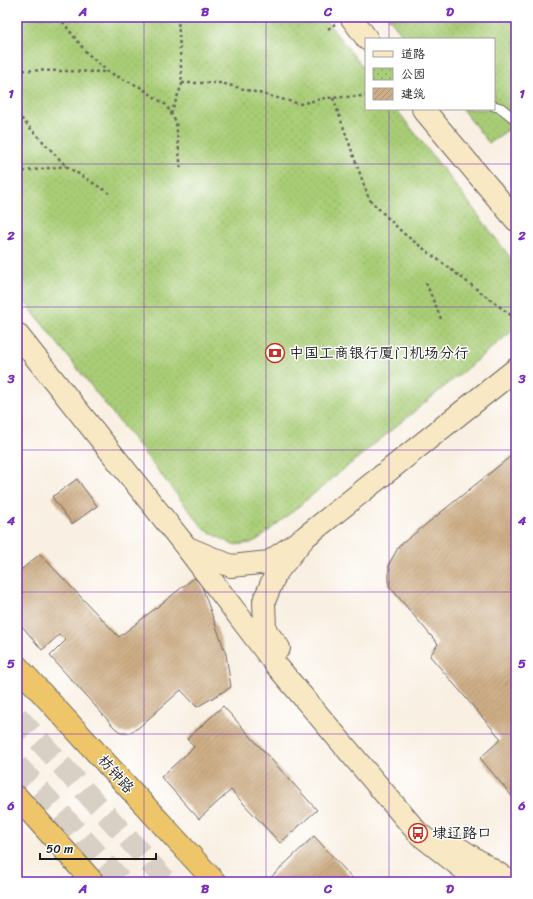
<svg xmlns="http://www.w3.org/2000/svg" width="533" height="899" viewBox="0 0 533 899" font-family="Sriracha,'LXGW WenKai TC',sans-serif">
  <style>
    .park { fill: url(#park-dots); stroke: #627449 }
    .building { fill: url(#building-hatch) }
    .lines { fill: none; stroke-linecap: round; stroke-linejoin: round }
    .trunk-tunnel { stroke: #d8d0c5; stroke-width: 22; stroke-dasharray: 22 11; stroke-linecap: butt }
    .service-casing { stroke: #696662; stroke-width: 11 }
    .secondary-casing { stroke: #696662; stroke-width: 24 }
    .trunk-casing { stroke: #696662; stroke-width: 24 }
    .path { stroke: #696662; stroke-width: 2.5; stroke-dasharray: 3 3; stroke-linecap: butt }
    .service { stroke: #fff; stroke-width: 9 }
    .secondary { stroke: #f8e8c3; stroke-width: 22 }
    .trunk { stroke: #eec569; stroke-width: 22 }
    .grid { fill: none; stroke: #7b2cbf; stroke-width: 1; stroke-opacity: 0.55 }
    .labels { text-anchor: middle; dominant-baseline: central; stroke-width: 3; stroke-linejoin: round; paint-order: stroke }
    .poi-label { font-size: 15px; fill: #1c1c1c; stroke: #fff; text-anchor: start }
    .street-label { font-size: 15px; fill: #1c1c1c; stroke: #fff }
    .neatline { fill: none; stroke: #7b2cbf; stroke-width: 1.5 }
    .grid-label { font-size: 13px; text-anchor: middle; font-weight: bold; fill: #7b2cbf }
  </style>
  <defs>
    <pattern id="park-dots" width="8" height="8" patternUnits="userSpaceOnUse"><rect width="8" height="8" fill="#a9cd76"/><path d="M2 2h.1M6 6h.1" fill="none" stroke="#91af66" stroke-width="1.8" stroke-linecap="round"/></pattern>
    <pattern id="building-hatch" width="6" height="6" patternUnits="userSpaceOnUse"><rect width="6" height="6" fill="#cdad85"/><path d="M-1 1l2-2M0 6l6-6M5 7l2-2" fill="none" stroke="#af9472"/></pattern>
  </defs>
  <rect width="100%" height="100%" fill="#fff"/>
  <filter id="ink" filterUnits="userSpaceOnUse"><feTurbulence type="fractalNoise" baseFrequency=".025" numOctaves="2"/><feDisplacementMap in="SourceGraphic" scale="8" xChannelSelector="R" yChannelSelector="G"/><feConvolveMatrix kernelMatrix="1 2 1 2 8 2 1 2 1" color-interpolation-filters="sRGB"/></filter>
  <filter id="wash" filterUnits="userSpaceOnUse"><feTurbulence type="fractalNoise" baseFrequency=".012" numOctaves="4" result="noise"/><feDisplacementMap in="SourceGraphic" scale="16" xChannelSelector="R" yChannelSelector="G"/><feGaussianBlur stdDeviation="0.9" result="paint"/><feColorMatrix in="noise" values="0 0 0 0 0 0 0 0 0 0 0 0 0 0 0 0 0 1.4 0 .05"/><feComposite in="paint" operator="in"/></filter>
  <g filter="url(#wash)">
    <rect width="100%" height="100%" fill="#f9f0e3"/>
    <path class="park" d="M 17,17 L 323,17 L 366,71 L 366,109 L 396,109 L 447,174 L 516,265 L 516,328 L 260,538 L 251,543 L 233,545 L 204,529 L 17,292 Z
      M 388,17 L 516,17 L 516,127 L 515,125 L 489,143 L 462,109 L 494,109 L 494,39 L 406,39 Z"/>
    <g id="blocks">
      <path class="building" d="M 516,452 L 516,801 L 480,758 L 501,739 L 430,656 L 438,644 L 389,586 L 389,564 L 399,546 Z
        M 77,479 L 97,506 L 72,524 L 52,497 Z
        M 40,554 L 119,637 L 194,578 L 201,584 L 226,654 L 231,687 L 197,707 L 181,690 L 138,728 L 129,733 L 121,733 L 114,727 L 50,656 L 66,640 L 59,635 L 42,650 L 17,620 L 17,573 Z
        M 223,706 L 317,810 L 280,843 L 231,790 L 199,819 L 161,777 L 194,747 L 187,739 Z
        M 314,836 L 356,882 L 266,882 Z"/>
    </g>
  </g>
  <g filter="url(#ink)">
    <use href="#blocks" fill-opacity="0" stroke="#696662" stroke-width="1"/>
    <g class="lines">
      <path class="trunk-tunnel" d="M 17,716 L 167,882
        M 17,765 L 122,882"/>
      <g class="service-casing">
        <path id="service" d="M 494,106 L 501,108 L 516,120"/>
      </g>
      <g class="secondary-casing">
        <path id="secondary" d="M 351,17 L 367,39
          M 423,109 L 516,220
          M 17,334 L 187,548 L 276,665 L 418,833 L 480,882
          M 188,548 L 231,566 L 269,562 L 305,537 L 516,369
          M 279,648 L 265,630 L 264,601 L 276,573 L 305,537
          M 452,844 L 511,882"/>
      </g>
      <g class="trunk-casing">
        <path id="trunk" d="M 17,666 L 215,882
          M 17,797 L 93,882"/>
      </g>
      <path class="path" d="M 59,17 L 86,52 L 108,72 L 140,87 L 166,105 L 176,122 L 181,171
        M 328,29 L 335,24
        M 17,70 L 108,72
        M 182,83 L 221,83 L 300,104 L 325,98 L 366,96
        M 333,98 L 369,199 L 403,233 L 512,316 L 516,314
        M 17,114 L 66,166 L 109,193
        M 171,114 L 182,84 L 178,17
        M 17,172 L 66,166
        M 426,283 L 441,319"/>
      <use href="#service" class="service"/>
      <use href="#secondary" class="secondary"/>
      <use href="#trunk" class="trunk"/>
    </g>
  </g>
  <path class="grid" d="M 144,17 L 144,882M 266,17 L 266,882M 389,17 L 389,39M 389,109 L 389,882M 17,164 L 516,164M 17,307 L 516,307M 17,450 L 516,450M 17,592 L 516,592M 17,734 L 516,734"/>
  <defs>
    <g id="bank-ring" transform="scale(1)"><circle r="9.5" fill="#fff" stroke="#c8321e" stroke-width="1.5"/><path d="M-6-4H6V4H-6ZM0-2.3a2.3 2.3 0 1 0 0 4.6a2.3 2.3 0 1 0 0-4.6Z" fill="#c8321e"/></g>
    <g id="bus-ring" transform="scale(1)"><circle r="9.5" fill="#fff" stroke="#c8321e" stroke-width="1.5"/><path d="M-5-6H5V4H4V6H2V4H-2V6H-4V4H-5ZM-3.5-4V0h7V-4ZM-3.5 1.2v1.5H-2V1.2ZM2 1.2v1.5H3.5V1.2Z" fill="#c8321e"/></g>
  </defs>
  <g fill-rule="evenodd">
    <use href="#bank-ring" x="275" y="353"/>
    <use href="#bus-ring" x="418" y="833"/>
  </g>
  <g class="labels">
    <g class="poi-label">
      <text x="289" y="353">中国工商银行厦门机场分行</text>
      <text x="432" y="833">埭辽路口</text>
    </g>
    <g class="street-label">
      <text transform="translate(116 774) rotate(48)">枋钟路</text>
    </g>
  </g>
  <rect width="533" height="899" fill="none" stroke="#fff" stroke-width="44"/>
  <rect x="365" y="38" width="130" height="72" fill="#ffffff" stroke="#a4a4a4"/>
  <rect x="373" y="51" width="20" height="6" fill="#f8e8c3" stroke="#a4a4a4"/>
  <text x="401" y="58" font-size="12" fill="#1c1c1c">道路</text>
  <rect x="373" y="68" width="20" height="12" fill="url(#park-dots)" stroke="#a4a4a4"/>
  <text x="401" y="78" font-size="12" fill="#1c1c1c">公园</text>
  <rect x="373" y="88" width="20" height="12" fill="url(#building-hatch)" stroke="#a4a4a4"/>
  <text x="401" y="98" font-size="12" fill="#1c1c1c">建筑</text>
  <path d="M40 853v6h116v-6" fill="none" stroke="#1c1c1c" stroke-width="2"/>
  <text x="46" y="853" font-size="12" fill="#1c1c1c" stroke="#ffffff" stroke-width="3" paint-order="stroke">50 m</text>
  <rect x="22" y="22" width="489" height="855" class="neatline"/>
  <g class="grid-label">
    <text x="83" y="16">A</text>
    <text x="205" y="16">B</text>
    <text x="328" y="16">C</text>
    <text x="450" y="16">D</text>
    <text x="11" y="98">1</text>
    <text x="522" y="98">1</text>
    <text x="11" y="240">2</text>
    <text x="522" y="240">2</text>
    <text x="11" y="383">3</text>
    <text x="522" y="383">3</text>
    <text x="11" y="525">4</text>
    <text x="522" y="525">4</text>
    <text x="11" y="668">5</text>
    <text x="522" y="668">5</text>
    <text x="11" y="810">6</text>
    <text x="522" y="810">6</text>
    <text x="83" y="893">A</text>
    <text x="205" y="893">B</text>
    <text x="328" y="893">C</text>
    <text x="450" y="893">D</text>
  </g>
</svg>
